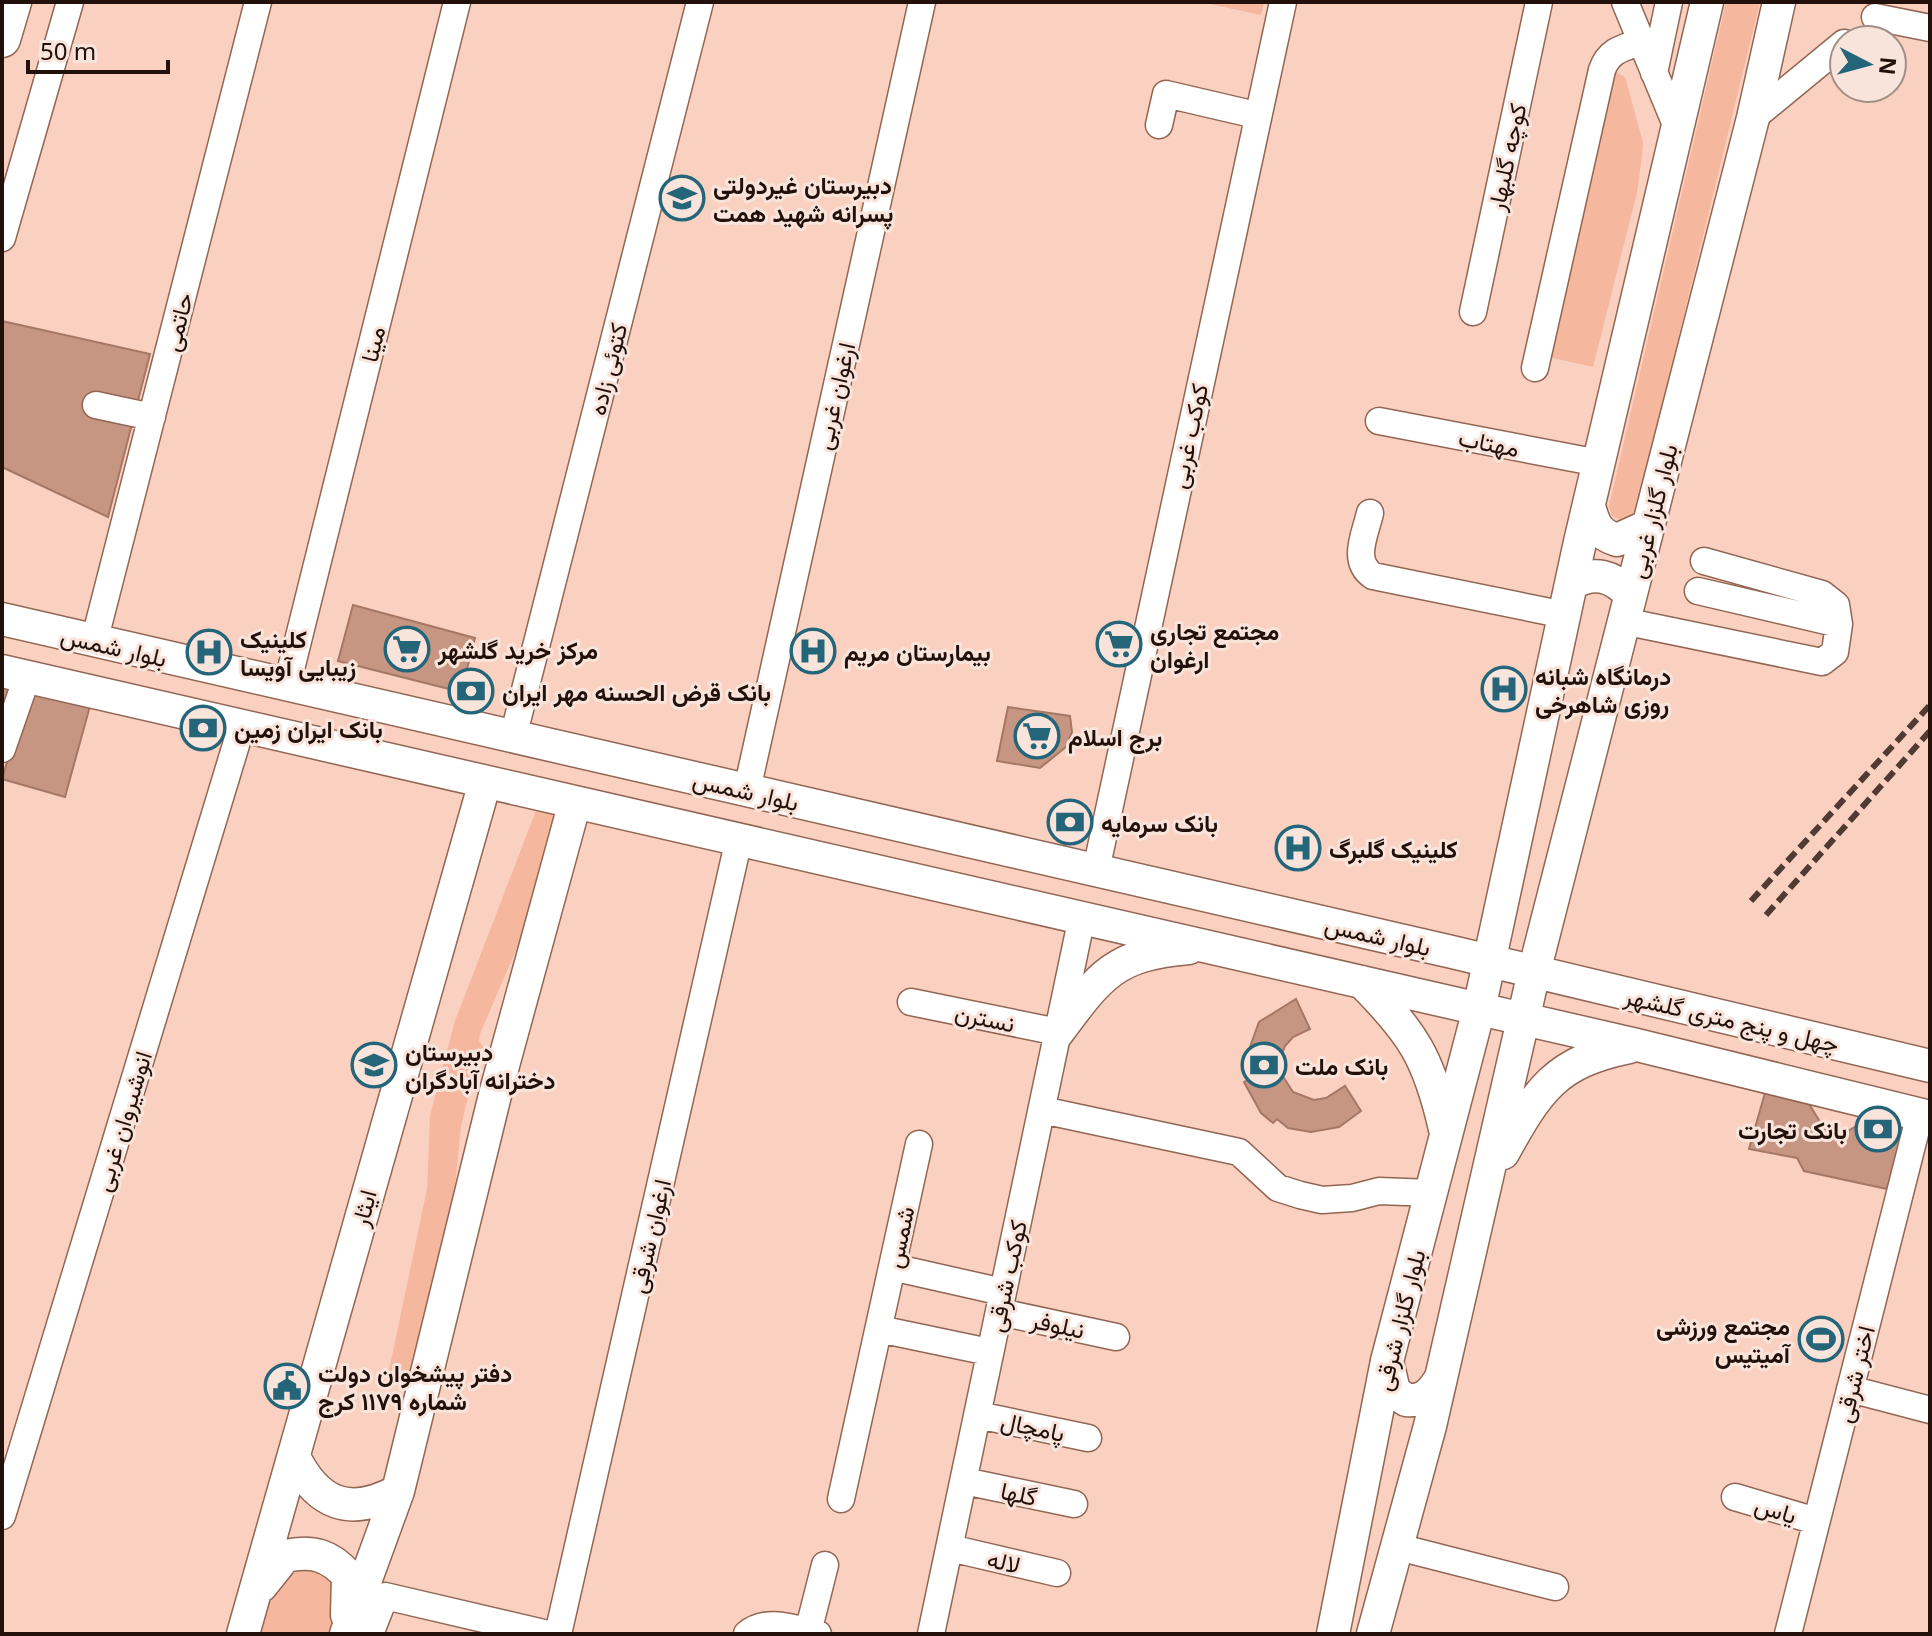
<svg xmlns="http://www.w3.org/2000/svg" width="1932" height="1636" viewBox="0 0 1932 1636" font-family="'Noto Sans',Vazirmatn,sans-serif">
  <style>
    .green { fill: #f5b79e }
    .building { fill: #c69683; stroke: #a57764; stroke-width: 2 }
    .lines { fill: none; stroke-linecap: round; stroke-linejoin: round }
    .minor-casing { stroke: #926653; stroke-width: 29 }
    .major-casing { stroke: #926653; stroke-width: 35 }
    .highway-casing { stroke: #926653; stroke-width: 39 }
    .minor { stroke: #fff; stroke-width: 26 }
    .major { stroke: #fff; stroke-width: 32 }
    .highway { stroke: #fff; stroke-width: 36 }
    .rail { stroke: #503a31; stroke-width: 6; stroke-dasharray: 12 6; stroke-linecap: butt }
    .labels { text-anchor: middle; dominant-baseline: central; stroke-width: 6; stroke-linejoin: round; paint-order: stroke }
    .street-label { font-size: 24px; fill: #22110a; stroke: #f8e4db }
    .poi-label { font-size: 24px; font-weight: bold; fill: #22110a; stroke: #f8e4db; text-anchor: start }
  </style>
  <rect width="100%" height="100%" fill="#fad1c1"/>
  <path class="green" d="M 1200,2 L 1264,2 L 1261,15 Z
    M 1726,2 L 1760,2 L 1637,508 L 1633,518 L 1622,521 L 1612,516 L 1609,506 Z
    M 1612,70 L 1625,77 L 1643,142 L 1642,156 L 1637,193 L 1593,367 L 1548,357 Z
    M 537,808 L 566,814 L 540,894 L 480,1034 L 479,1041 L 485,1049 L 471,1085 L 461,1126 L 450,1237 L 415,1382 L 395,1384 L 388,1375 L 427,1189 L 430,1116 L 438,1084 L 455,1021 Z
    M 305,1562 L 333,1575 L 334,1634 L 251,1634 L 278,1575 Z"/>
  <path class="building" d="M 2,321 L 150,354 L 108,517 L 2,467 Z
    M 353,605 L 475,638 L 461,692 L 338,661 Z
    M 2,683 L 19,688 L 2,736 Z
    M 29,689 L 90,706 L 65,797 L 2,779 Z
    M 1008,707 L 1070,716 L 1072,732 L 1066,747 L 1040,768 L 997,761 Z
    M 1296,999 L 1310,1029 L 1293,1037 L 1285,1046 L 1280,1058 L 1280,1072 L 1293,1092 L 1314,1100 L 1326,1098 L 1345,1086 L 1361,1111 L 1339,1127 L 1311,1132 L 1288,1128 L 1277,1119 L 1273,1123 L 1261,1113 L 1244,1082 L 1249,1079 L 1246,1058 L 1259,1022 Z
    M 1767,1086 L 1790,1091 L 1788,1099 L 1809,1104 L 1825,1130 L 1841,1135 L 1868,1119 L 1890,1125 L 1900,1141 L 1887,1189 L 1804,1171 L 1797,1158 L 1749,1149 Z"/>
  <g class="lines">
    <g class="minor-casing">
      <path id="minor" d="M 1625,2 L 1679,132
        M 1875,17 L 1930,28
        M 1654,73 L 1669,2
        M 1753,118 L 1844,43
        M 1159,125 L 1166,94 L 1256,115
        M 2,238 L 70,2
        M 1473,312 L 1539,2
        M 1535,368 L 1602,70 C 1609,50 1623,48 1641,42
        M 96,405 L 152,417
        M 1379,421 L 1599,463
        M 1370,513 C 1365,535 1351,561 1373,576 L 1565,615
        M 1698,591 L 1839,624
        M 1623,621 L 1822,662 L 1835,652 L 1839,624 L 1836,605 L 1822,594 L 1704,561
        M 94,642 L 258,2
        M 287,685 L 457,2
        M 513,737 L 700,2
        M 2,749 L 27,677
        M 747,790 L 922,2
        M 1096,870 L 1283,2
        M 911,1002 L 1058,1032
        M 1042,1110 L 1239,1152 L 1278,1188 L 1300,1195 L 1322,1200 L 1352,1198 L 1379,1191 L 1432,1193
        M 892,1267 L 1003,1292
        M 1000,1312 L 1116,1337
        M 879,1329 L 989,1352
        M 1850,1389 L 1930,1410
        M 978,1415 L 1088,1438
        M 964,1481 L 1074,1504
        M 1735,1497 L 1816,1521
        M 841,1499 L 919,1144
        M 2,1516 L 242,725
        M 1398,1547 L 1555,1587
        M 950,1548 L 1057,1573
        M 808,1632 L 825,1565
        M 370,1634 L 385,1596 L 548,1634
        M 558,1634 L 739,839
        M 747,1634 C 767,1617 795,1629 818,1634
        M 931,1634 L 1082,917
        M 1788,1634 L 1920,1114"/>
    </g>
    <g class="major-casing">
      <path id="major" d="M 1589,506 C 1594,525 1598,534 1617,540 L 1648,526
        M 1572,583 C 1595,571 1611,575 1630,594
        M 2,619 L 1452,952 L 1930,1066
        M 2,671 L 1637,1045 L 1930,1117
        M 1362,982 C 1413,1033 1429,1058 1445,1129
        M 1058,1032 C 1100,975 1115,954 1189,948
        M 1503,1153 C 1538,1090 1555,1062 1629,1047
        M 1387,1361 L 1394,1391 L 1406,1400 C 1425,1402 1432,1392 1441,1378
        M 294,1457 C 318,1505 350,1517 398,1491
        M 261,1586 L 285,1556 C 312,1550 330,1555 348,1576 L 347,1615
        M 243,1634 L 485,782
        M 346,1634 L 398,1491 L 496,1091 L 575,802
        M 1333,1634 L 1387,1361 L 1479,1009 L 1580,542 L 1707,2
        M 1373,1634 L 1430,1426 L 1534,972 L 1753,118 L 1779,2"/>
    </g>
    <g class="highway-casing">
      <path id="highway" d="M 2,39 L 13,2"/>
    </g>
    <use href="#minor" class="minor"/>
    <use href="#major" class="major"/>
    <use href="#highway" class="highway"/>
    <path class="rail" d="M 1751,901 L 1930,705
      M 1766,915 L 1930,731"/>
  </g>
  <defs>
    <g id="school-ring" transform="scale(2.3)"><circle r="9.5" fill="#f8e4db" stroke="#25657a" stroke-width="1.5"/><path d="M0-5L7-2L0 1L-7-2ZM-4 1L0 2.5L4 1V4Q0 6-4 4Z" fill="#25657a"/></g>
    <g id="supermarket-ring" transform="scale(2.3)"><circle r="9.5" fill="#f8e4db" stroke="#25657a" stroke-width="1.5"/><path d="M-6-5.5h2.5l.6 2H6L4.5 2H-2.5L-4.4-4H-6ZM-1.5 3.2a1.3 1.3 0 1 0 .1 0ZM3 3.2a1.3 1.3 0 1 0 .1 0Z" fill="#25657a"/></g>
    <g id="hospital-ring" transform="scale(2.3)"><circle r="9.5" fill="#f8e4db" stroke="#25657a" stroke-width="1.5"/><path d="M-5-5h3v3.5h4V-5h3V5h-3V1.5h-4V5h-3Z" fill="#25657a"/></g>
    <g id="bank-ring" transform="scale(2.3)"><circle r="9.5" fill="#f8e4db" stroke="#25657a" stroke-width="1.5"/><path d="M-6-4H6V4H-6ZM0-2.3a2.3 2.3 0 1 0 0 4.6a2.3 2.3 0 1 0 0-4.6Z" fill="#25657a"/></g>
    <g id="stadium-ring" transform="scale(2.3)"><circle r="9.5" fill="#f8e4db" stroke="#25657a" stroke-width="1.5"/><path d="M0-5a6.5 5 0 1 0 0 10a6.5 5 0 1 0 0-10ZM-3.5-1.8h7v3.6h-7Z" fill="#25657a"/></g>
    <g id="civic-ring" transform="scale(2.3)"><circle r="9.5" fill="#f8e4db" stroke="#25657a" stroke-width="1.5"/><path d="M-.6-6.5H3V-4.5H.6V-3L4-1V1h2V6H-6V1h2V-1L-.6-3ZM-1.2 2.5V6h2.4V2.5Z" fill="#25657a"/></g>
  </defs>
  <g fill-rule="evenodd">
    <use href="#school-ring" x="682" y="198"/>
    <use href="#supermarket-ring" x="1119" y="644"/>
    <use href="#supermarket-ring" x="407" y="649"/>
    <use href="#hospital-ring" x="813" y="651"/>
    <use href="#hospital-ring" x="209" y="652"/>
    <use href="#hospital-ring" x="1504" y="689"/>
    <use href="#bank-ring" x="471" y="691"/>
    <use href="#bank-ring" x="203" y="728"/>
    <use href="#supermarket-ring" x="1037" y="736"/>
    <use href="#bank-ring" x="1070" y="822"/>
    <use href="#hospital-ring" x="1298" y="848"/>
    <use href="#school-ring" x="374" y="1065"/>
    <use href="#bank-ring" x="1264" y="1065"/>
    <use href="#bank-ring" x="1878" y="1129"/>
    <use href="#stadium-ring" x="1821" y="1339"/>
    <use href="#civic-ring" x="287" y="1386"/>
  </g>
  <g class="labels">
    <g class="street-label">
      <text transform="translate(1506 157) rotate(-78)">کوچه گلبهار</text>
      <text transform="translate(177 322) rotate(-76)">حاتمی</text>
      <text transform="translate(372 344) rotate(-76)">مینا</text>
      <text transform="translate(607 369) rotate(-76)">کتوئی زاده</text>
      <text transform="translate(834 396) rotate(-77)">ارغوان غربی</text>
      <text transform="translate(1188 436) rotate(-78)">کوکب غربی</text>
      <text transform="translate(1489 442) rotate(11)">مهتاب</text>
      <text transform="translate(1652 511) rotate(-76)">بلوار گلزار غربی</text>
      <text transform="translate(114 646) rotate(13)">بلوار شمس</text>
      <text transform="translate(746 790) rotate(13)">بلوار شمس</text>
      <text transform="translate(1378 935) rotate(13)">بلوار شمس</text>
      <text transform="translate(985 1017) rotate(12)">نسترن</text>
      <text transform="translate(1732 1019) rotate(13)">چهل و پنج متری گلشهر</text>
      <text transform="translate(122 1121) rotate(-73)">انوشیروان غربی</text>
      <text transform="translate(363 1208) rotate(-75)">ایثار</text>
      <text transform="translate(649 1236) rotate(-77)">ارغوان شرقی</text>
      <text transform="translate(899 1237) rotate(-78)">شمس</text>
      <text transform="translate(1006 1276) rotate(-78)">کوکب شرقی</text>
      <text transform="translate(1399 1320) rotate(-76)">بلوار گلزار شرقی</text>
      <text transform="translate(1058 1324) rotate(12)">نیلوفر</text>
      <text transform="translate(1854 1374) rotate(-76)">اختر شرقی</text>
      <text transform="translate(1033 1426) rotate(12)">پامچال</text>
      <text transform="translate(1019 1493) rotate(12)">گلها</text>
      <text transform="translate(1776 1509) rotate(17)">یاس</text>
      <text transform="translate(1004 1561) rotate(13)">لاله</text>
    </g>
    <g class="poi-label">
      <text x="713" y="184">دبیرستان غیردولتی<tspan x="713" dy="28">پسرانه شهید همت</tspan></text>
      <text x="1150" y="630">مجتمع تجاری<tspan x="1150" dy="28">ارغوان</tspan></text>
      <text x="240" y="638">کلینیک<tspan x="240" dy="28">زیبایی آویسا</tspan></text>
      <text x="438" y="649">مرکز خرید گلشهر</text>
      <text x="844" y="651">بیمارستان مریم</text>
      <text x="1535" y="675">درمانگاه شبانه<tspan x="1535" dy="28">روزی شاهرخی</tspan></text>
      <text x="502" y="691">بانک قرض الحسنه مهر ایران</text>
      <text x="234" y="728">بانک ایران زمین</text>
      <text x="1068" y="736">برج اسلام</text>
      <text x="1101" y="822">بانک سرمایه</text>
      <text x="1329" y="848">کلینیک گلبرگ</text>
      <text x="405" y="1051">دبيرستان<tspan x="405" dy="28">دخترانه آبادگران</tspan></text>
      <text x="1295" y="1065">بانک ملت</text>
      <text x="1847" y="1129" text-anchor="end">بانک تجارت</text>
      <text x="1790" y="1325" text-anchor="end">مجتمع ورزشی<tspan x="1790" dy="28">آمیتیس</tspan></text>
      <text x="318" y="1372">دفتر پیشخوان دولت<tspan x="318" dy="28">شماره ۱۱۷۹ کرج</tspan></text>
    </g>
  </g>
  <rect width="1932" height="1636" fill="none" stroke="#22110a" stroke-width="8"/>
  <g transform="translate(1868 64) rotate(96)"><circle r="38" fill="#f8e4db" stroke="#a29087" stroke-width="2"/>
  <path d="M0-6L14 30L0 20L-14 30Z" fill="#25657a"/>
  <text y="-12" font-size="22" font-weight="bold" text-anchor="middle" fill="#22110a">N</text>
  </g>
  <path d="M28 60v12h140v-12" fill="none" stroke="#22110a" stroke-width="4"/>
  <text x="40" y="60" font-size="24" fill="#22110a" stroke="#f8e4db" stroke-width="6" paint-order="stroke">50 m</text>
</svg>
